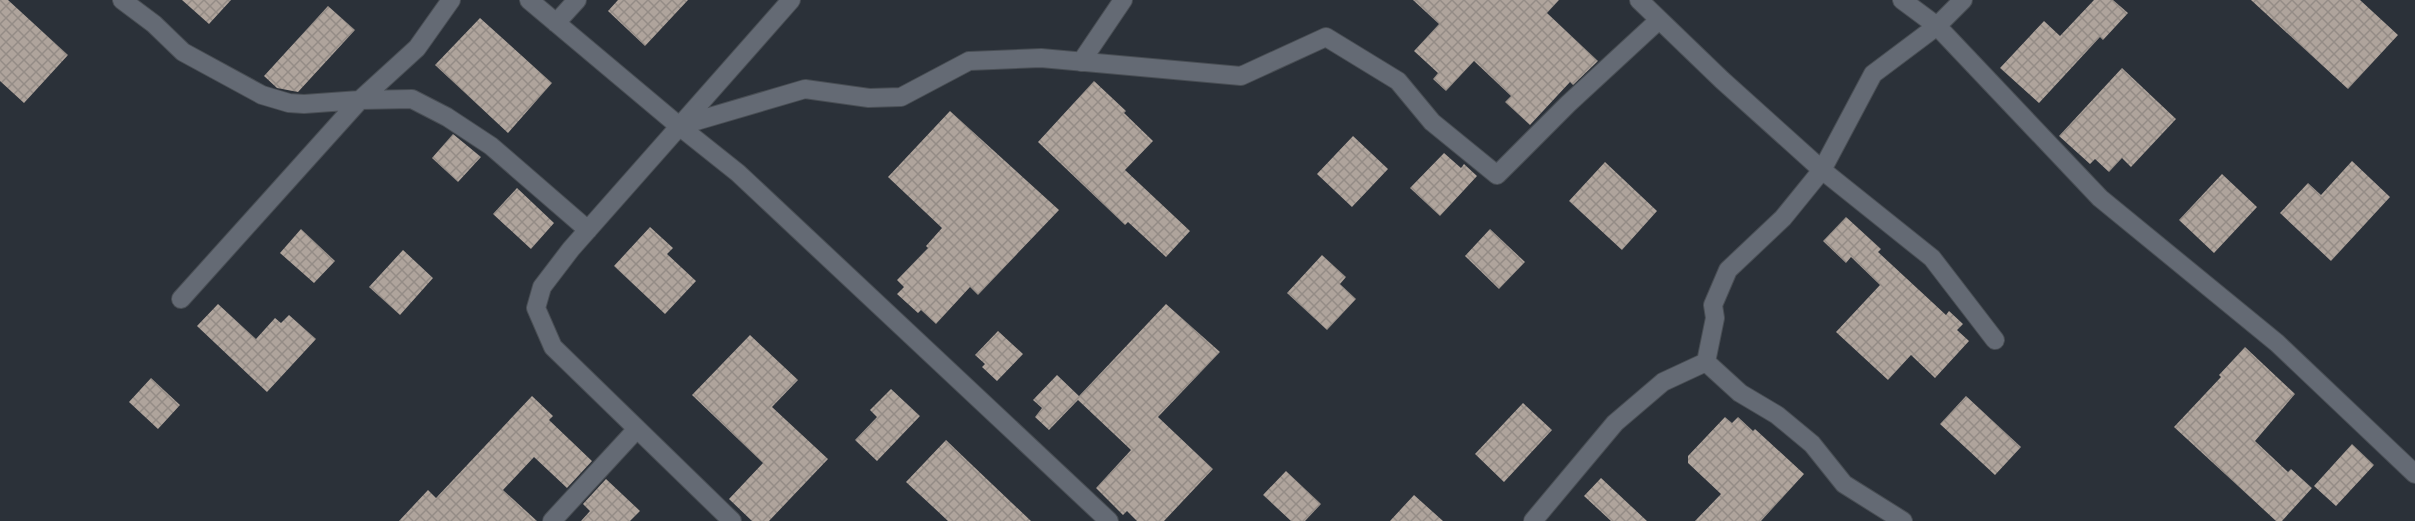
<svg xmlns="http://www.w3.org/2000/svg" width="2415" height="521" viewBox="0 0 2415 521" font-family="Cabin,sans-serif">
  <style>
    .building { fill: url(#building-cross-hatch) }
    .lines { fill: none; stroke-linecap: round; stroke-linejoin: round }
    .street-casing { stroke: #494e54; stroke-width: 20 }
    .street { stroke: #646a74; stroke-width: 18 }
  </style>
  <defs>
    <pattern id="building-cross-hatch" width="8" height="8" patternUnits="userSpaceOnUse" patternTransform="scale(1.5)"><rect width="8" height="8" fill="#afa49c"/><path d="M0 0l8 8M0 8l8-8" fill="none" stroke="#948c86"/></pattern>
  </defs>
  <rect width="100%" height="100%" fill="#2b3139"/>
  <path class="building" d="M 0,0 L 8,0 L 68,55 L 24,103 L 0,81 Z
    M 182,0 L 231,0 L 209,24 Z
    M 618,0 L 688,0 L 645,46 L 608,11 Z
    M 1413,0 L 1559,0 L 1547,13 L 1598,61 L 1573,85 L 1570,82 L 1530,125 L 1505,102 L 1511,96 L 1474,61 L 1446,91 L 1433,79 L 1438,73 L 1414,51 L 1439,24 Z
    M 2094,0 L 2113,0 L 2128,13 L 2103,40 L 2100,37 L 2039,103 L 2000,68 L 2044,21 L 2060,36 Z
    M 2251,0 L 2360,0 L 2398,35 L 2348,89 Z
    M 328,6 L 355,30 L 298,92 L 277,88 L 264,76 Z
    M 480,18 L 552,83 L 508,133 L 435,65 Z
    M 2122,68 L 2176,119 L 2131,167 L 2122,158 L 2109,172 L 2095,159 L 2090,164 L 2059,136 Z
    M 1094,81 L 1126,111 L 1124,113 L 1153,141 L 1125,170 L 1190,231 L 1166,257 L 1128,222 L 1125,225 L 1038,142 Z
    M 950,111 L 1059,210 L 978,295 L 970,287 L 936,324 L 921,310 L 918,313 L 897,294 L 904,287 L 897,280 L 928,248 L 926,246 L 942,228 L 888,177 Z
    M 453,134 L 481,157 L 458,182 L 432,158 Z
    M 1353,136 L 1388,169 L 1352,207 L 1317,174 Z
    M 1444,153 L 1461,168 L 1464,164 L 1477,176 L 1440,216 L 1410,188 Z
    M 2352,161 L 2390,197 L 2331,261 L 2280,213 L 2308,183 L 2321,195 Z
    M 1605,162 L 1657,211 L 1622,250 L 1569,201 Z
    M 2222,174 L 2257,207 L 2214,253 L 2179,220 Z
    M 517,188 L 554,223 L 531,249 L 493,214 Z
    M 1846,217 L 1881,249 L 1878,252 L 1946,315 L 1949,311 L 1963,324 L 1957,330 L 1969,341 L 1935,378 L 1911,355 L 1888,380 L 1836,332 L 1880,285 L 1851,257 L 1846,263 L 1823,241 Z
    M 650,227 L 673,248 L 667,254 L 696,281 L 665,314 L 614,266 Z
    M 301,229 L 335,261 L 314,283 L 280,253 Z
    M 1490,229 L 1525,262 L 1499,289 L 1465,256 Z
    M 403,250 L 433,278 L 400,315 L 369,287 Z
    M 1322,255 L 1346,277 L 1340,284 L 1356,299 L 1327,330 L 1287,293 Z
    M 218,304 L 256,339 L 275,318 L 281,323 L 289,315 L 316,339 L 267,392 L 197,326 Z
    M 1166,304 L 1220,352 L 1158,417 L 1213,469 L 1164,521 L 1137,521 L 1127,511 L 1123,515 L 1096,488 L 1131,450 L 1078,400 L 1049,430 L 1035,417 L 1042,408 L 1033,400 L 1057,375 L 1079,396 Z
    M 998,331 L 1023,354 L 997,381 L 982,367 L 985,364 L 975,355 Z
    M 750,335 L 798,380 L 772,407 L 828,459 L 769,521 L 752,521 L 729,499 L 763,463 L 692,395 Z
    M 2245,347 L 2295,394 L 2255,441 L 2288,472 L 2291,469 L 2312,488 L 2282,521 L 2276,521 L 2174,427 L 2221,377 L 2219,375 Z
    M 151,378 L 180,405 L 158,429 L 129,402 Z
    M 891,389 L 920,416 L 877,461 L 855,440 L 877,417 L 870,410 Z
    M 532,396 L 553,416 L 549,420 L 592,461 L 567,488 L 534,457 L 503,490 L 537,521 L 399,521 L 428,490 L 436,498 Z
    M 1966,396 L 2021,447 L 1995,475 L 1940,424 Z
    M 1523,403 L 1552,430 L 1504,482 L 1475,454 Z
    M 1725,417 L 1732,423 L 1738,417 L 1753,431 L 1755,429 L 1804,474 L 1761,521 L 1695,521 L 1721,494 L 1688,463 L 1688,456 Z
    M 946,440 L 971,464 L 1031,521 L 948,521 L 932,506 L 906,482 Z
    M 2352,444 L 2374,465 L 2336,506 L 2314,486 Z
    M 1286,471 L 1321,504 L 1305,521 L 1291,521 L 1263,495 Z
    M 1601,478 L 1647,521 L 1611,521 L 1584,496 Z
    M 606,479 L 640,511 L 630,521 L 581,521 L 590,511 L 583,504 Z
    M 1414,495 L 1443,521 L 1390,521 Z"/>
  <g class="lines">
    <g class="street-casing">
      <path id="street" d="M 122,0 L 154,24 L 183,52 L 262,95 L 289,103 L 304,104 L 360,100 L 412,99 L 447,117 L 491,146 L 588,230
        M 529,0 L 679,126 L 738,173 L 1109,521
        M 1639,0 L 1722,80 L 1822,170 L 1932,258 L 1995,340
        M 1902,0 L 1937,26 L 2100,198 L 2277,343 L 2415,474
        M 556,23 L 577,0
        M 1081,62 L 1123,0
        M 679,126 L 805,89 L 869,98 L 901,97 L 969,61 L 1041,58 L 1241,76 L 1326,37 L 1398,81 L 1432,122 L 1497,175 L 1568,104 L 1659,20
        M 181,299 L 360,100 L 417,48 L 451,0
        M 1706,362 L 1740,393 L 1777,415 L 1812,444 L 1844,484 L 1903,521
        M 552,521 L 636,430
        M 732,521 L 553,347 L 536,308 L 542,287 L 571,249 L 791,0
        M 1533,521 L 1615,423 L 1663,382 L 1706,362 L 1715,318 L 1713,305 L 1728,270 L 1783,218 L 1822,170 L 1873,74 L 1937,26 L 1963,0"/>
    </g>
    <use href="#street" class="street"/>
  </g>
</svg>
